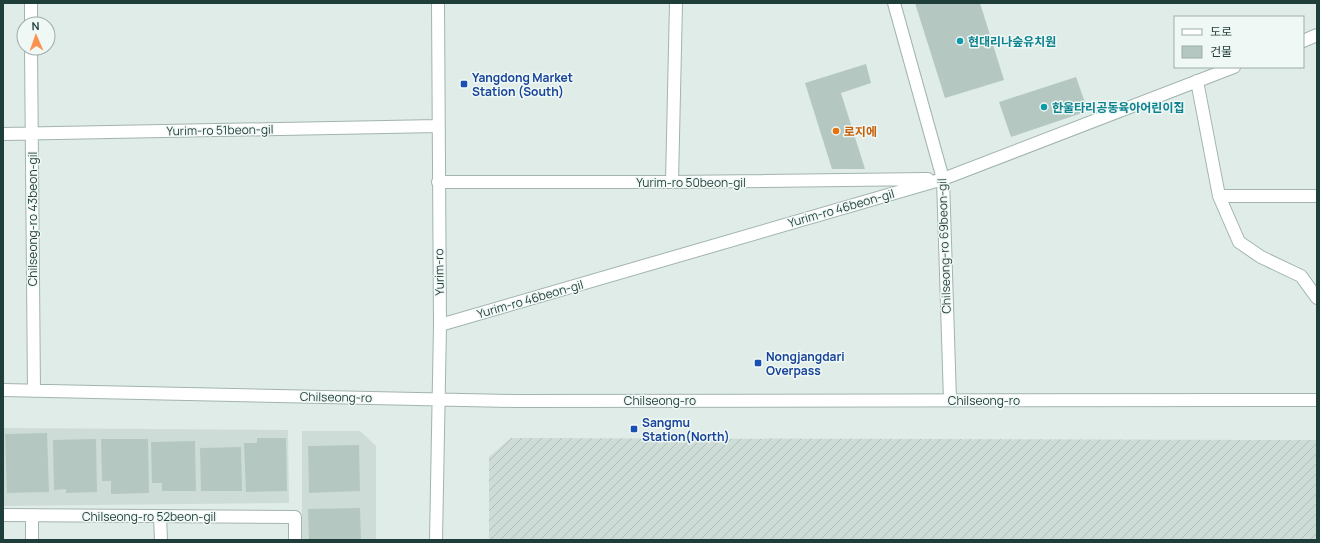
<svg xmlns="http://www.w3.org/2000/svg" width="1320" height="543" viewBox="0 0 1320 543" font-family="Manrope,'Noto Sans KR',sans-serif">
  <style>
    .built { fill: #cedcd7 }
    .industrial { fill: url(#industrial-furrows) }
    .building { fill: #b5c7c1 }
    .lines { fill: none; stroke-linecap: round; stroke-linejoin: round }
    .minor-casing { stroke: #a2b4b0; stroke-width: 14 }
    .minor { stroke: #fff; stroke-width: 12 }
    .culture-dot { fill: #0f9aa8; stroke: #f0f8f5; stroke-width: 1.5 }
    .transit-dot { fill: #1a4fb4; stroke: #f0f8f5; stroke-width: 1.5 }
    .food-dot { fill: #e8710a; stroke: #f0f8f5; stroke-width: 1.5 }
    .labels { text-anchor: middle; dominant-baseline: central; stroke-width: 3; stroke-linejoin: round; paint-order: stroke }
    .culture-label { font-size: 12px; font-weight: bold; fill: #0d838f; stroke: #f0f8f5; text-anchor: start }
    .transit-label { font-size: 12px; font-weight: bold; fill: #164399; stroke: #f0f8f5; text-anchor: start }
    .street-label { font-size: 12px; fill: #1f3d39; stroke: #f0f8f5 }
    .food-label { font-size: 12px; font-weight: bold; fill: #c56008; stroke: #f0f8f5; text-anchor: start }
  </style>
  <defs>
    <pattern id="industrial-furrows" width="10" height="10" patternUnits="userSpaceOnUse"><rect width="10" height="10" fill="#cedcd7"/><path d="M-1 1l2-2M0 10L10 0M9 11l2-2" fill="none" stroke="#b0beb9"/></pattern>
  </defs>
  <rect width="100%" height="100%" fill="#dfece8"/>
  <path class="built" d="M 3,428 L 288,430 L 289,503 L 3,506 Z
    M 302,431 L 360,431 L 376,446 L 376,540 L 302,540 Z"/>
  <path class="industrial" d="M 511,438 L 1317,440 L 1317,540 L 489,540 L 489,457 Z"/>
  <path class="building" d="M 915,3 L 980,3 L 1004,80 L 945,98 Z
    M 866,64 L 871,83 L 841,93 L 865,169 L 832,169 L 805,83 Z
    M 1076,77 L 1088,111 L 1011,137 L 999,102 Z
    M 47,433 L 49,492 L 7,493 L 5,434 Z
    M 257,438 L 286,438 L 287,491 L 246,492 L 244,443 L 257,443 Z
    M 96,439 L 97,492 L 66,493 L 66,489 L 54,490 L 53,440 Z
    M 101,439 L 148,439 L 149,493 L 111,494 L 111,481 L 102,481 Z
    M 195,441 L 196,491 L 162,491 L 162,483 L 152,483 L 151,442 Z
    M 359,445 L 360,491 L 309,493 L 308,446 Z
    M 241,447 L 242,491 L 201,491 L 200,448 Z
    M 360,508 L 361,540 L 309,540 L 308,509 Z"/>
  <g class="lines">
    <g class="minor-casing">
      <path id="minor" d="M 31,3 L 31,24
        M 894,3 L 943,179 L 950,400
        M 1303,41 L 1317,35
        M 31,48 L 34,391
        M 1197,81 L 1219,196 L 1239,242 L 1261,257 L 1301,276 L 1317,298
        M 3,134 L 438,126
        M 438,182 L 672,182 L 928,179
        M 672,182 L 676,3
        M 1219,196 L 1317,196
        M 440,325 L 943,179 L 1234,67
        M 3,390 L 514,401 L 1317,400
        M 3,515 L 295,517 L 295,540
        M 32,515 L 32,540
        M 160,517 L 161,540
        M 436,540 L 440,325 L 438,3"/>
    </g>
    <use href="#minor" class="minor"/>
  </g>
  <g class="culture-dot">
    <circle cx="960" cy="41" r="4"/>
    <circle cx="1044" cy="107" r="4"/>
  </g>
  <g class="transit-dot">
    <rect x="460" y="80" width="8" height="8" rx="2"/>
    <rect x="754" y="359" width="8" height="8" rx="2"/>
    <rect x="630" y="425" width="8" height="8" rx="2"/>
  </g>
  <circle class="food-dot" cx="836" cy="131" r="4"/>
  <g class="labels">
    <g class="culture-label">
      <text x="968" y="41">현대리나숲유치원</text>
      <text x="1052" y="107">한울타리공동육아어린이집</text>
    </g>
    <g class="transit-label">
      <text x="472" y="77">Yangdong Market<tspan x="472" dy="14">Station (South)</tspan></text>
      <text x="766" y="356">Nongjangdari<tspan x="766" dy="14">Overpass</tspan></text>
      <text x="642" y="422">Sangmu<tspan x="642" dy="14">Station(North)</tspan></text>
    </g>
    <g class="street-label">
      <text transform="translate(220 130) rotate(-1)">Yurim-ro 51beon-gil</text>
      <text x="691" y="182">Yurim-ro 50beon-gil</text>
      <text transform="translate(841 208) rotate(-16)">Yurim-ro 46beon-gil</text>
      <text transform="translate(32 219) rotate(-90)">Chilseong-ro 43beon-gil</text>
      <text transform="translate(944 246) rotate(-92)">Chilseong-ro 69beon-gil</text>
      <text transform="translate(439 272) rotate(-91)">Yurim-ro</text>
      <text transform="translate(530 299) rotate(-16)">Yurim-ro 46beon-gil</text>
      <text transform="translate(336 397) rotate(1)">Chilseong-ro</text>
      <text x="660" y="400">Chilseong-ro</text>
      <text x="984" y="400">Chilseong-ro</text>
      <text x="149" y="516">Chilseong-ro 52beon-gil</text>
    </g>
    <g class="food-label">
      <text x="844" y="131">로지에</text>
    </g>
  </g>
  <rect width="1320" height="543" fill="none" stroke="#1f3d39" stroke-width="8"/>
  <rect x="1174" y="16" width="130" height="52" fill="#f0f8f5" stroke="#9cadaa"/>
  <rect x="1182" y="29" width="20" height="6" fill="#ffffff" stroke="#9cadaa"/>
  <text x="1210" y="36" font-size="12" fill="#1f3d39">도로</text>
  <rect x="1182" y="46" width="20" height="12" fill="#b5c7c1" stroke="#9cadaa"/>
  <text x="1210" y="56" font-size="12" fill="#1f3d39">건물</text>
  <g transform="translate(36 36) rotate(358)"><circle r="19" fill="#f0f8f5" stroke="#9cadaa"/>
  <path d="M0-3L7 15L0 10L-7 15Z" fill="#fb914e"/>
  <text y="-6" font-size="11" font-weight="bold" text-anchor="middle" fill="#1f3d39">N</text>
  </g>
</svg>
